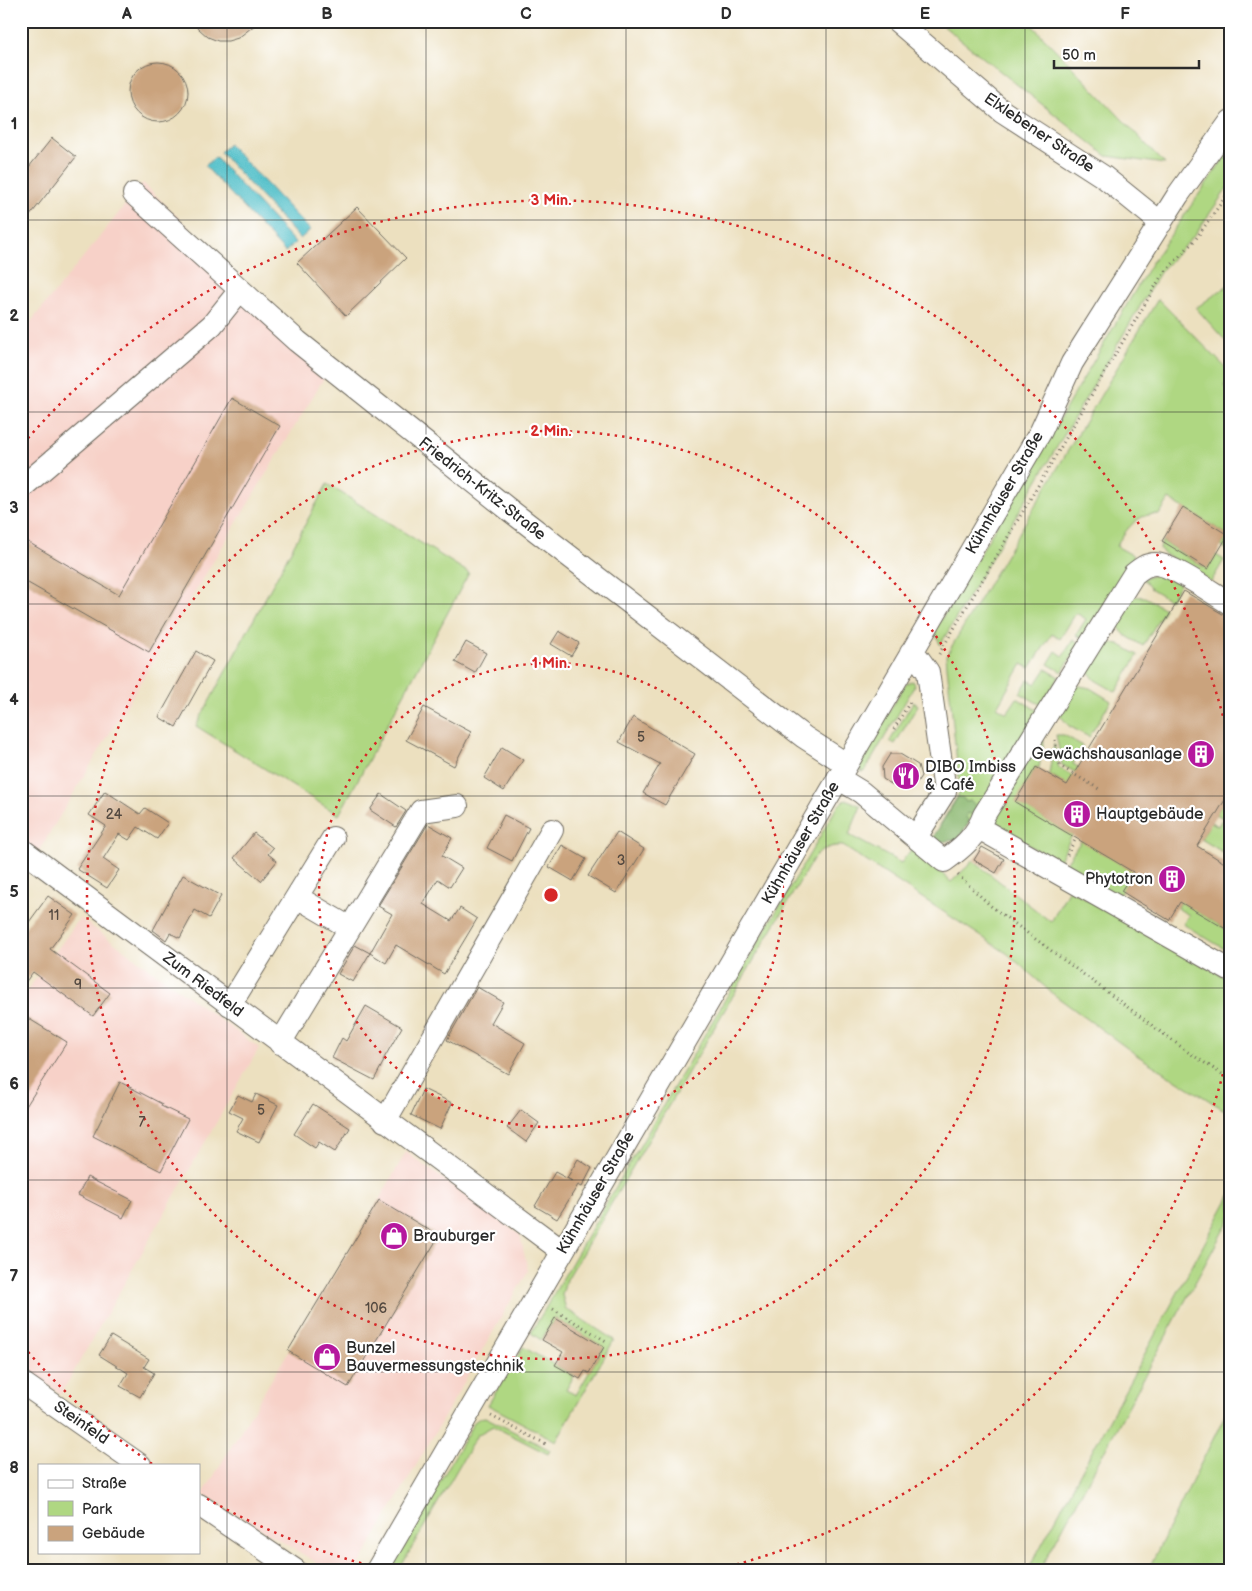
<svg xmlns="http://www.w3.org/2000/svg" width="1252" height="1591" viewBox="0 0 1252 1591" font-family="'Balsamiq Sans',sans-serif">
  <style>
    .built { fill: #f7d1c8 }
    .green { fill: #afd782; stroke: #6d8156 }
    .forest { fill: #8bb870; stroke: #5b724e }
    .water { fill: #52c0c9; stroke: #3e767a }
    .building { fill: #caa37d }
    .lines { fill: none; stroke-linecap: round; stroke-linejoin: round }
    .minor-casing { stroke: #6f6a5f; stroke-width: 24 }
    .path { stroke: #6f6a5f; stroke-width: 3; stroke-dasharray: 1 4; stroke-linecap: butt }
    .minor { stroke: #fff; stroke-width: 22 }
    .grid { fill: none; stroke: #2b2b2b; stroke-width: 1; stroke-opacity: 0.55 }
    .ring { fill: none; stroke: #d62828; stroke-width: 2.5; stroke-dasharray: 2.5 5 }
    .labels { text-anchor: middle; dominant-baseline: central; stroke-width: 4.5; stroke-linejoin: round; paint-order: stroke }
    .number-label { font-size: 14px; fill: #534940 }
    .street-label { font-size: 16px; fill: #2b2b2b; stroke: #fff }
    .poi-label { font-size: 16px; fill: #2b2b2b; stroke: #fff; text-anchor: start }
    .centre { fill: #d62828; stroke: #fff; stroke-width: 2.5 }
    .ring-label { font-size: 15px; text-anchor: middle; font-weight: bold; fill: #d62828; stroke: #fff; stroke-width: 4.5; stroke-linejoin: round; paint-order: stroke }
    .neatline { fill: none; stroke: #2b2b2b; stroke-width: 2 }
    .grid-label { font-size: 16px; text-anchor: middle; font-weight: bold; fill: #2b2b2b }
  </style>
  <rect width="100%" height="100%" fill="#fff"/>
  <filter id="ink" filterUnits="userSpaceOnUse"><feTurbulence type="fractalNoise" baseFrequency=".02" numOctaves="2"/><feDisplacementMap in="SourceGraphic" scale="10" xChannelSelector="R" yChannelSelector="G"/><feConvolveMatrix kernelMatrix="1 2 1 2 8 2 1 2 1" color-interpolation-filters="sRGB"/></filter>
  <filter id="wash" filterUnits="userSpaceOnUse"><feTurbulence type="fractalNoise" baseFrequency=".0096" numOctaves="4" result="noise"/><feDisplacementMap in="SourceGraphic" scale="20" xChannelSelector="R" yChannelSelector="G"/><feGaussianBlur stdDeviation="1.12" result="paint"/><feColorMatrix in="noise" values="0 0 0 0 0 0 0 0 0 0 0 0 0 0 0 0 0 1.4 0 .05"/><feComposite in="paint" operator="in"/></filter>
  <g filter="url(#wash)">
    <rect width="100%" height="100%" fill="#ece0bf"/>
    <path class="built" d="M 143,183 L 330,368 L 34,859 L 21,848 L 21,334 Z
      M 80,918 L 259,1048 L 61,1394 L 21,1366 L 21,999 Z
      M 406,1152 L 520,1235 L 528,1271 L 356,1570 L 329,1570 L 203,1494 L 379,1200 Z"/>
    <path class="green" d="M 937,21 L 1028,21 L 1165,164 L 1107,156 Z
      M 1231,148 L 1231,183 L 1194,236 L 1161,271 L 1155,281 L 940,645 L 935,630 L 1152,262 Z
      M 1231,283 L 1231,347 L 1196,308 Z
      M 1158,299 L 1231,373 L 1231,379 L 1224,385 L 1231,393 L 1231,552 L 1221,546 L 1228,535 L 1169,499 L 1159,515 C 1138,511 1126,530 1116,546 L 1134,556 L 1083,639 L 1076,635 L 1086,619 L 1076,613 L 1060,639 L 1052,634 L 1030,668 L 1022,664 L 997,707 L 1007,713 L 1017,698 L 1038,711 L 960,837 L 940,825 L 960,792 L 946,656 Z
      M 327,484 L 469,573 L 339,815 L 196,726 Z
      M 1162,541 L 1207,569 L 1216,555 L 1224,560 L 1211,582 L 1163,553 L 1160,548 Z
      M 1157,574 L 1180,584 L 1170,600 L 1150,588 L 1143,579 Z
      M 1130,596 L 1145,597 L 1165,609 L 1143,646 L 1125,635 L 1114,622 Z
      M 1073,640 L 1080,644 L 1062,672 L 1048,664 L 1056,651 L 1063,656 Z
      M 1102,642 L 1119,644 L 1138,655 L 1116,692 L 1095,680 L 1086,668 Z
      M 1046,669 L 1059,677 L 1041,705 L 1020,693 L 1028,680 L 1036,684 Z
      M 913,681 L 915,685 L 865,771 L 861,772 L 858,765 L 906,683 Z
      M 1075,685 L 1090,688 L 1111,701 L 1089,737 L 1069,726 L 1058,713 Z
      M 913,702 L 918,705 L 895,744 L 890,741 Z
      M 1056,735 L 1064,735 L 1083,746 L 1073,764 L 1164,818 L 1101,786 L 1062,765 Z
      M 1039,741 L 1044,741 L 1039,768 L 1036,767 L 1016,802 L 1072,835 L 1060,860 L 1056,861 L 994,825 L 992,822 Z
      M 1054,743 L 1059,768 L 1098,790 L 1092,800 L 1049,774 Z
      M 1231,790 L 1231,857 L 1201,839 L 1211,822 L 1218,826 L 1223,818 L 1216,814 Z
      M 848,800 L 861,806 L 849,835 L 901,863 L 913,847 L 951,882 L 969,865 L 972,860 L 1051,922 L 1069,889 L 1231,981 L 1231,1114 L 1138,1056 L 1053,994 L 1008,954 L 843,846 C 830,845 822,849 813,859 L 566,1281 L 562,1295 L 566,1309 L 614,1340 L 556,1441 L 488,1405 L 523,1347 L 574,1376 L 566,1390 L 576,1395 L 604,1347 L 555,1318 L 541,1340 L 531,1333 L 837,807 L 843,801 Z
      M 1160,828 L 1118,897 L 1067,867 L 1066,863 L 1081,841 Z
      M 1180,901 L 1231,932 L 1231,953 L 1183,924 L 1189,915 L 1177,908 Z
      M 1231,1194 L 1231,1216 L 1040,1570 L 1028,1570 Z
      M 1231,1403 L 1231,1570 L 1148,1570 Z
      M 485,1417 L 550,1450 L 548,1454 L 493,1426 L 477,1435 L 399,1570 L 390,1570 L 474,1422 L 480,1418 Z"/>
    <path class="forest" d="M 958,797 L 963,798 L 966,802 L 971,801 L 978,808 L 974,815 L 967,813 L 966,817 L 969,822 L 958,840 L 936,842 L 932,839 Z"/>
    <path class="water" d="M 229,144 L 310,230 L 300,239 L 220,152 Z
      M 215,157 L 295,243 L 285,252 L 205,166 Z"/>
    <g id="blocks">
      <path class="building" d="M 190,21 L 260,21 L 238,38 L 228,41 L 218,41 L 208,37 Z
        M128 92a30 30 0 1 1 60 0a30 30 0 1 1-60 0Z
        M 52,138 L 76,157 L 21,227 L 21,177 Z
        M 357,207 L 406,258 L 346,316 L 297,263 Z
        M 232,398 L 280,426 L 149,652 L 21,579 L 21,538 L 119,595 Z
        M 1183,507 L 1228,535 L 1208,569 L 1162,541 Z
        M 1184,591 L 1231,619 L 1231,790 L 1197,846 L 1231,867 L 1231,932 L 1180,902 L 1169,920 L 1137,901 L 1121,891 L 1133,872 L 1015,802 L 1036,767 L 1067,785 Z
        M 559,631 L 579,643 L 571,656 L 551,644 Z
        M 466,642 L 486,653 L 475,673 L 455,662 Z
        M 196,651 L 213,661 L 176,727 L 159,717 Z
        M 424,707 L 471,732 L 454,766 L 406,740 Z
        M 633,717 L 695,754 L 665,805 L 643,793 L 660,764 L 619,742 Z
        M 502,747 L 523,760 L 504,791 L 484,778 Z
        M 890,754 L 900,754 L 918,765 L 921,776 L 914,787 L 901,790 L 883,779 L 882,767 Z
        M 105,791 L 140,814 L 145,808 L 168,823 L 157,839 L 138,827 L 129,840 L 119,834 L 103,859 L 119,870 L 107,888 L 77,869 L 106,826 L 89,815 Z
        M 381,794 L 406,811 L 396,827 L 370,810 Z
        M 504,815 L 529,828 L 512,861 L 487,848 Z
        M 428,824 L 452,838 L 442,856 L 462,868 L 450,887 L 438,879 L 423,904 L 451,921 L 460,908 L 477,919 L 444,974 L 396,945 L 386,963 L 370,953 L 392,914 L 378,906 Z
        M 617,832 L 644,849 L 616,893 L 588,876 Z
        M 254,833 L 273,848 L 268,854 L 277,861 L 261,881 L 234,858 Z
        M 562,845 L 586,859 L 573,881 L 549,867 Z
        M 982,847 L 1004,859 L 996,873 L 974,860 Z
        M 183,875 L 221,896 L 209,918 L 195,910 L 180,938 L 170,933 L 166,940 L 153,930 Z
        M 48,896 L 75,915 L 50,949 L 110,993 L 93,1016 L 33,972 L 21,988 L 21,933 Z
        M 355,945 L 370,953 L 353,982 L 338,974 Z
        M 477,987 L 503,1002 L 491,1023 L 525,1043 L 508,1074 L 447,1040 Z
        M 366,1006 L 402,1027 L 383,1060 L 384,1061 L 374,1080 L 332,1058 L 342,1038 L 346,1041 Z
        M 21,1014 L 67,1042 L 21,1114 Z
        M 120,1082 L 162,1104 L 161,1106 L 188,1119 L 161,1171 L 93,1136 Z
        M 423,1089 L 452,1103 L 440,1129 L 411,1115 Z
        M 256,1094 L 278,1105 L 259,1142 L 236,1131 L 243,1118 L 229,1111 L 238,1095 L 252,1102 Z
        M 313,1104 L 350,1128 L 335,1152 L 319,1142 L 315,1148 L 294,1134 Z
        M 521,1110 L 539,1123 L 526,1142 L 507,1128 Z
        M 578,1159 L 592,1168 L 582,1187 L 578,1185 L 557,1219 L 535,1206 L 555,1172 L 572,1181 L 567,1178 Z
        M 87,1177 L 132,1200 L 123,1218 L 78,1195 Z
        M 379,1200 L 439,1236 L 348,1387 L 288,1351 Z
        M 555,1318 L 604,1347 L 589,1373 L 585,1371 L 580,1379 L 555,1365 L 563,1352 L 542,1340 Z
        M 111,1336 L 149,1359 L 144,1367 L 154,1373 L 140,1397 L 120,1386 L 128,1373 L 99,1355 Z"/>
    </g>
  </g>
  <g filter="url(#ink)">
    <use href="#blocks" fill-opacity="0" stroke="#6f6a5f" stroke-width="1"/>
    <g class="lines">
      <g class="minor-casing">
        <path id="minor" d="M 897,21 L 1002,111 L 1104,177 L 1161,223
          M 134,194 L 297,341 L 512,512 L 804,737 L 846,764
          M 21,488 L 212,325 L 240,290
          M 911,653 L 918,658 L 928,672 L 945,791 L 916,837
          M 838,778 L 861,792 L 944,861 C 962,848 976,837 984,815 L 1134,574 C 1140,569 1146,564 1155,564 C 1172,564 1214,594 1231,604
          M 979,828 L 1231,971
          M 21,849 L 562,1251
          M 350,928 L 421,811 L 457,806
          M 230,1005 L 333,838
          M 280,1043 L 350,928 L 297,897
          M 385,1121 L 552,830
          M 21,1382 L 140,1465
          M 199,1505 L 295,1570
          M 377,1570 L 1013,479 L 1041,431 L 1072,363 L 1178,195 L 1231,121"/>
      </g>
      <path class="path" d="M 939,654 L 1162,275 L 1195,240 L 1231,189
        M 894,729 L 911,700
        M 1055,740 L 1060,766 L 1099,789
        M 1067,855 L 1076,838
        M 958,875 L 991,906 L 1188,1052 L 1231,1080
        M 553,1309 L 606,1341
        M 491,1416 L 548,1445"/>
      <use href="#minor" class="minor"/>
    </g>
  </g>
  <path class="grid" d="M 227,21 L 227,1570M 426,21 L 426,1570M 626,21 L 626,1570M 826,21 L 826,1570M 1025,21 L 1025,1570M 21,220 L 1231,220M 21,412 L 1231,412M 21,604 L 1231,604M 21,796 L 1231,796M 21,988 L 1231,988M 21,1180 L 1231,1180M 21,1372 L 1231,1372"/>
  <g class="ring">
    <circle cx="551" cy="895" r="232"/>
    <circle cx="551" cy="895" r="464"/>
    <path d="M1230 1045A695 695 0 0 1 719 1569M383 1569A695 695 0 0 1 204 1497M152 1464A695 695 0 0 1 23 1346M23 444A695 695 0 0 1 1230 745"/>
  </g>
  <defs>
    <g id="building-disc" transform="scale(1.4375)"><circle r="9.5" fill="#b5179e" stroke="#fff"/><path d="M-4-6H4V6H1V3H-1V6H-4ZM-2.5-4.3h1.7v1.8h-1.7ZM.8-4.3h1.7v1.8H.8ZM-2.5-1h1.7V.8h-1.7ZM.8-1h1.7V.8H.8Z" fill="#fff"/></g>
    <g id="restaurant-disc" transform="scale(1.4375)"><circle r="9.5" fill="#b5179e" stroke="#fff"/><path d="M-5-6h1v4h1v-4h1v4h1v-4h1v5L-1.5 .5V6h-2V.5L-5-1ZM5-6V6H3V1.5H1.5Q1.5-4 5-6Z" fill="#fff"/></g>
    <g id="shop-disc" transform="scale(1.4375)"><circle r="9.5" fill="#b5179e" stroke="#fff"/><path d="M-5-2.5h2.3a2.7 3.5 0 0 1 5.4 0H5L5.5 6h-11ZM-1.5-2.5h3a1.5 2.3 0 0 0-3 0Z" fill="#fff"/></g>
  </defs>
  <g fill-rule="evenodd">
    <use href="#building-disc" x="1201" y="754"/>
    <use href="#restaurant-disc" x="906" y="776"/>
    <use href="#building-disc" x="1077" y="814"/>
    <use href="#building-disc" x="1172" y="879"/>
    <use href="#shop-disc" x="394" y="1236"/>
    <use href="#shop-disc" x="327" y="1357"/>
  </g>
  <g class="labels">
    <g class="number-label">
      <text x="641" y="737">5</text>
      <text x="114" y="814">24</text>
      <text x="621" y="860">3</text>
      <text x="54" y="915">11</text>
      <text x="78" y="984">9</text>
      <text x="261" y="1110">5</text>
      <text x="142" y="1122">7</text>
      <text x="376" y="1308">106</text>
    </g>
    <g class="street-label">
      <text transform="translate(1039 133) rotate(34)">Elxlebener Straße</text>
      <text transform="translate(482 489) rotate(38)">Friedrich-Kritz-Straße</text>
      <text transform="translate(1005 493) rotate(-60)">Kühnhäuser Straße</text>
      <text transform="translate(801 843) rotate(-60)">Kühnhäuser Straße</text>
      <text transform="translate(203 985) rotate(37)">Zum Riedfeld</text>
      <text transform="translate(596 1193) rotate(-60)">Kühnhäuser Straße</text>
      <text transform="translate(81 1423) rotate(35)">Steinfeld</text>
    </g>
    <g class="poi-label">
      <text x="1182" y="754" text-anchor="end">Gewächshausanlage</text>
      <text x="925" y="767">DIBO Imbiss<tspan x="925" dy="18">&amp; Café</tspan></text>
      <text x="1096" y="814">Hauptgebäude</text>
      <text x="1153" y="879" text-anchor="end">Phytotron</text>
      <text x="413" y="1236">Brauburger</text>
      <text x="346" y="1348">Bunzel<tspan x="346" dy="18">Bauvermessungstechnik</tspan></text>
    </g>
  </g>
  <circle cx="551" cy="895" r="8" class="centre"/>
  <g class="ring-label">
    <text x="551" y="205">3 Min.</text>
    <text x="551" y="436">2 Min.</text>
    <text x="551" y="668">1 Min.</text>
  </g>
  <rect width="1252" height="1591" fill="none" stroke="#fff" stroke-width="55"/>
  <rect x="38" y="1464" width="162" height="90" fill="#ffffff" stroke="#aaaaaa"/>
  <rect x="48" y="1480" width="25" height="8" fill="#ffffff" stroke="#aaaaaa"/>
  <text x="82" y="1488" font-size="15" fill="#2b2b2b">Straße</text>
  <rect x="48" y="1501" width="25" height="15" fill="#afd782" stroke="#aaaaaa"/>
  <text x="82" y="1514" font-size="15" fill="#2b2b2b">Park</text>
  <rect x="48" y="1526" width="25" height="15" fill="#caa37d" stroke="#aaaaaa"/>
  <text x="82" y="1538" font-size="15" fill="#2b2b2b">Gebäude</text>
  <path d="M1054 60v8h145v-8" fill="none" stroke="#2b2b2b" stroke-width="2.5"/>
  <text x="1062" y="60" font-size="15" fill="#2b2b2b" stroke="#ffffff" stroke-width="4" paint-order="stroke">50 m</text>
  <rect x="28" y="28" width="1196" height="1536" class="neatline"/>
  <g class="grid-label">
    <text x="127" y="19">A</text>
    <text x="327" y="19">B</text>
    <text x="526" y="19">C</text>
    <text x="726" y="19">D</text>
    <text x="925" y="19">E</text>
    <text x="1125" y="19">F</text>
    <text x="14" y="129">1</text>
    <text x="14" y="321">2</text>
    <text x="14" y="513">3</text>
    <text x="14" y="705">4</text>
    <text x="14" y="897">5</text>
    <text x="14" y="1089">6</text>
    <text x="14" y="1281">7</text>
    <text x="14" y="1473">8</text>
  </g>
</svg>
